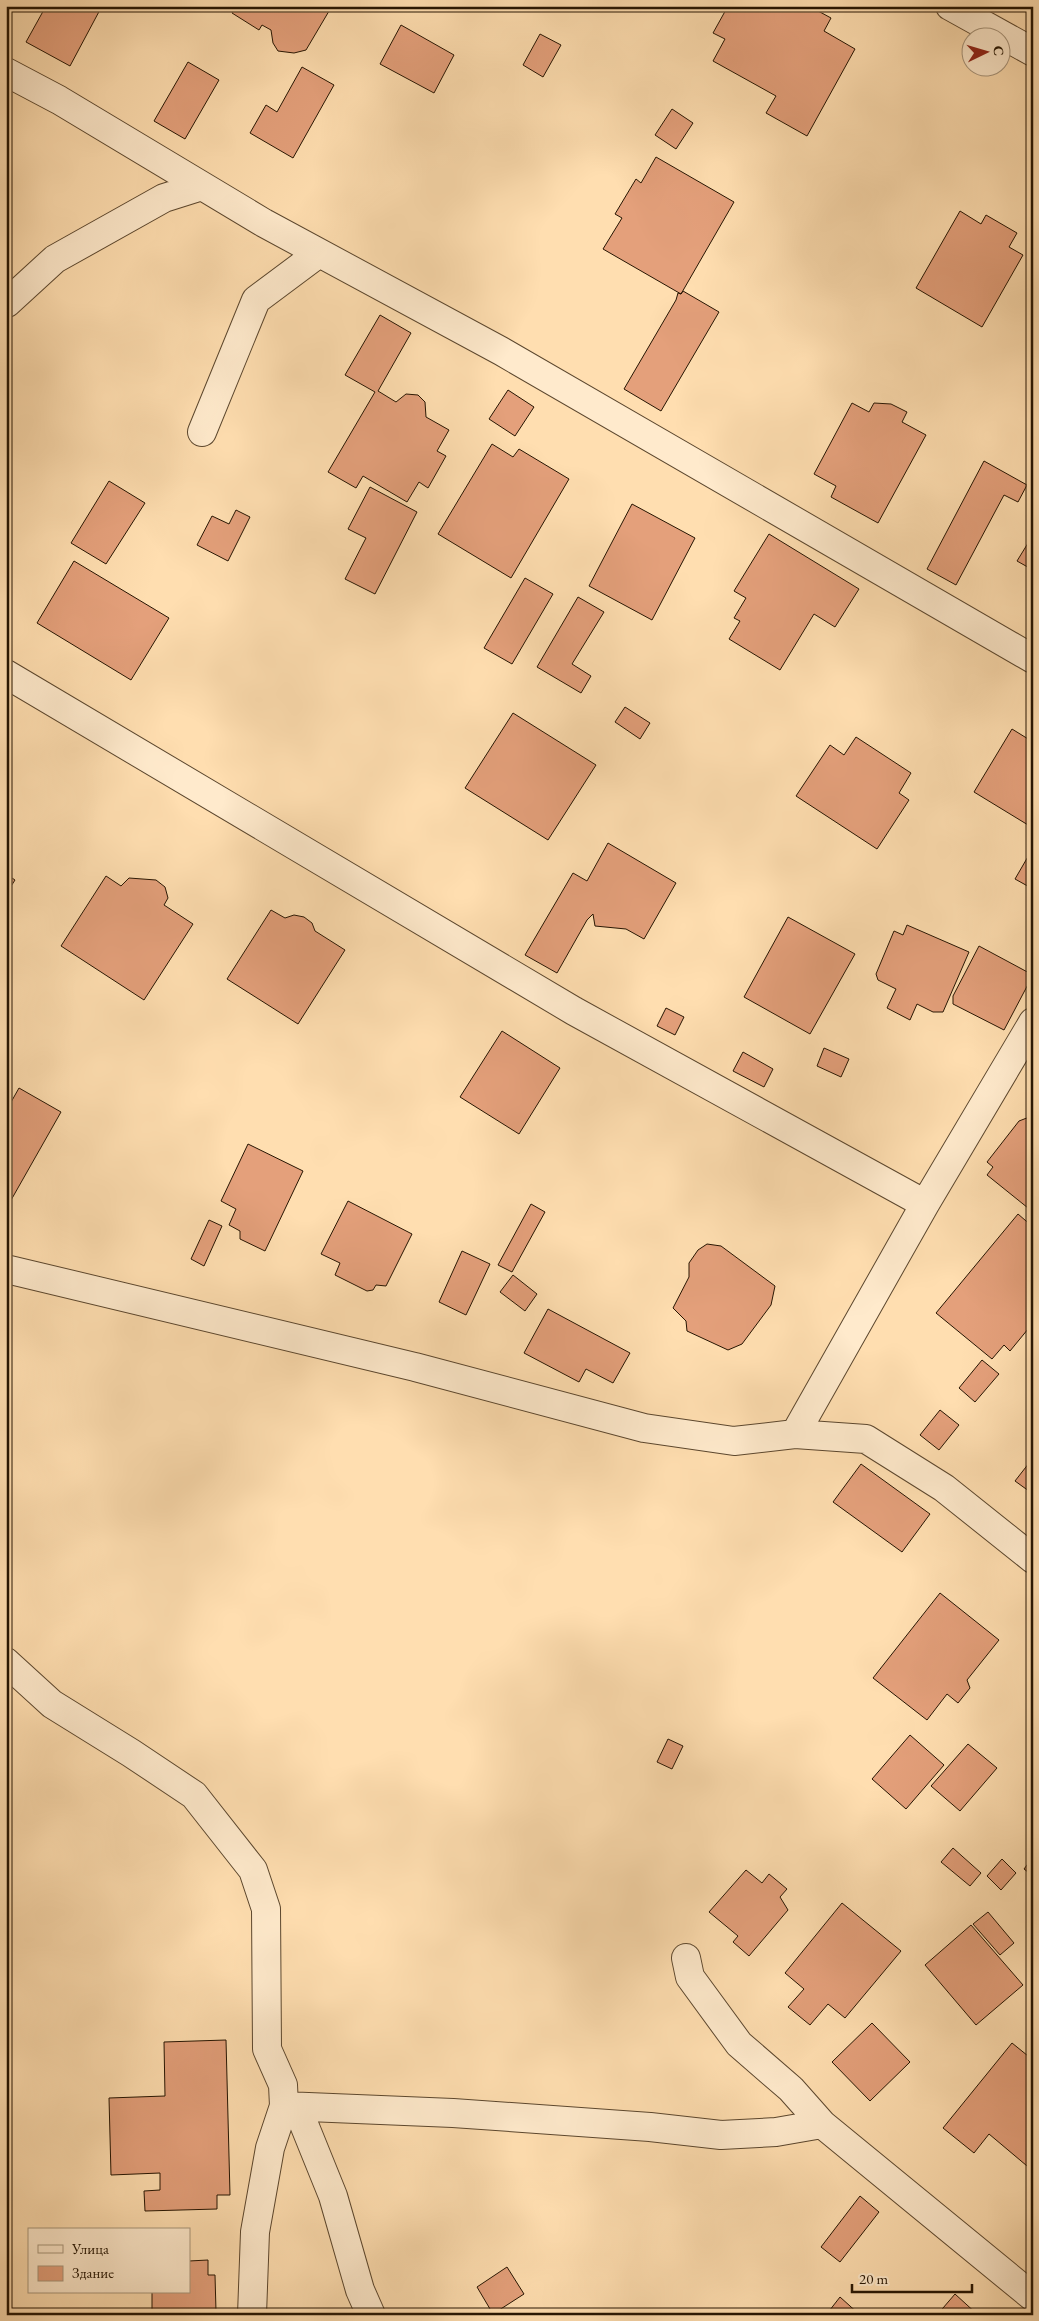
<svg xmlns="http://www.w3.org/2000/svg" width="1039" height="2321" viewBox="0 0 1039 2321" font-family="'EB Garamond',serif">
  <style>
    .building { fill: #e4a07b; stroke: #261502 }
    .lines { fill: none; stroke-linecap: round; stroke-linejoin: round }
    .minor-casing { stroke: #5c472e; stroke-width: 30 }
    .minor { stroke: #ffeacc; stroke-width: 28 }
  </style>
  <rect width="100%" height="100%" fill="#ffdeb0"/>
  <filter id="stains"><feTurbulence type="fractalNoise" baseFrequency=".004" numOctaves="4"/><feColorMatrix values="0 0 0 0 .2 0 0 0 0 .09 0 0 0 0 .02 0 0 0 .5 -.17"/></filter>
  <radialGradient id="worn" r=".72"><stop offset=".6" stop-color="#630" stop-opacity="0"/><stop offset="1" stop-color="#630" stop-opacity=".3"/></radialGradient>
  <path class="building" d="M 46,6 L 102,6 L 70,66 L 26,42 Z
    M 236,6 L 332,6 L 306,50 L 294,53 L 278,51 L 273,43 L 271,30 L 262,25 L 259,30 L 232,13 Z
    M 728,6 L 809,6 L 831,18 L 824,31 L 855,49 L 807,136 L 766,113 L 776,96 L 713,61 L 725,39 L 713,33 Z
    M 401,25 L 454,55 L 434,93 L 380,64 Z
    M 540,34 L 561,45 L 543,77 L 523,65 Z
    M 188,62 L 219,80 L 185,139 L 154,121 Z
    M 302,67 L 334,85 L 293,158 L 250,133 L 266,105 L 277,112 Z
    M 672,109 L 693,123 L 676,149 L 655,135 Z
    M 656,157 L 734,202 L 681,294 L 603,249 L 622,218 L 615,214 L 636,179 L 641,183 Z
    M 960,211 L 981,224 L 986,215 L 1017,233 L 1009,247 L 1023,255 L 982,327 L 916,288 Z
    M 683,291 L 719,312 L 661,411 L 624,389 L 676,300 L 678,293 L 681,294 Z
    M 380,315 L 411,333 L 378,391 L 396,402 L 406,394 L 418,395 L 425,402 L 426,417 L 449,430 L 437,451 L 446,456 L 428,488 L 419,482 L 407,502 L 363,476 L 356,488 L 328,472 L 375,392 L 345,375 Z
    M 508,390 L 534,407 L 515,436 L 489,419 Z
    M 852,403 L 869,412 L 874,403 L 891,404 L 907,412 L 902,422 L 926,435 L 878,523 L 831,497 L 836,486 L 814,474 Z
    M 492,444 L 513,457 L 519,449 L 569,479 L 511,578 L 438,534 Z
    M 984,461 L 1027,485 L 1018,502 L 1004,495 L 956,585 L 927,569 Z
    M 109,481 L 145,503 L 106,564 L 71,543 Z
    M 370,487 L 417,512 L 375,594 L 345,579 L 366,538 L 348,529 Z
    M 632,504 L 695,538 L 652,620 L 589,586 Z
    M 236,510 L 250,517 L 228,561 L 197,545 L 212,516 L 229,524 Z
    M 769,534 L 859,589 L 835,627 L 814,614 L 780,670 L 729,639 L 740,621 L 734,618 L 746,598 L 734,591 Z
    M 1033,535 L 1033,570 L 1017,561 Z
    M 74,561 L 169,618 L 131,680 L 37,623 Z
    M 525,578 L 553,594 L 512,664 L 484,648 Z
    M 578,597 L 604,612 L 572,664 L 591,676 L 581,693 L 537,667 Z
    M 625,707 L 650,723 L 640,739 L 615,722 Z
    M 513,713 L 596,765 L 548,840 L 465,788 Z
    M 1012,729 L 1033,742 L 1033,828 L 974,792 Z
    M 856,737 L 911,773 L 899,793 L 909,800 L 877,849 L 796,796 L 830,745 L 844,755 Z
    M 608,843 L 676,883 L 644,939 L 626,929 L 595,926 L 593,914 L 587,920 L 557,973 L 525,955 L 573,873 L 587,881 Z
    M 1033,848 L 1033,889 L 1015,879 Z
    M 6,874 L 15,880 L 6,894 Z
    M 106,876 L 121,886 L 129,878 L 156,880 L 165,887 L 168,898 L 164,905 L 193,924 L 144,1000 L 61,946 Z
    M 271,910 L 285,918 L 294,915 L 304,917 L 312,923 L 315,931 L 345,950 L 298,1024 L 227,979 Z
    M 788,917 L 855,954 L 810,1034 L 744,997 Z
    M 907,925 L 969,952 L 943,1012 L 933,1012 L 917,1004 L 910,1020 L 887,1008 L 896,989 L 878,980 L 876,974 L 894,931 L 903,935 Z
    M 979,946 L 1033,975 L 1004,1030 L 953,1004 L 953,996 Z
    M 666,1008 L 684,1017 L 675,1035 L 657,1026 Z
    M 502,1031 L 560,1068 L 519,1134 L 460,1097 Z
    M 824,1048 L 849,1059 L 841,1077 L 817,1066 Z
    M 743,1052 L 773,1069 L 764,1087 L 733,1071 Z
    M 19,1088 L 61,1112 L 6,1209 L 6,1111 Z
    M 1032,1116 L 1033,1117 L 1033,1212 L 987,1175 L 993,1167 L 987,1162 L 1019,1121 Z
    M 248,1144 L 303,1171 L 265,1251 L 240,1239 L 240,1231 L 229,1225 L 236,1209 L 221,1201 Z
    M 348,1201 L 412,1234 L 386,1286 L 376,1285 L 373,1290 L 367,1291 L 335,1275 L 340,1263 L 321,1254 Z
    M 531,1204 L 545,1212 L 512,1272 L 498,1265 Z
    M 1018,1214 L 1033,1227 L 1033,1323 L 1010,1351 L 1004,1345 L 992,1359 L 936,1313 Z
    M 209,1220 L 222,1226 L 204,1266 L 191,1259 Z
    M 707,1244 L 721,1246 L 775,1286 L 771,1305 L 742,1344 L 728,1350 L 687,1331 L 686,1321 L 673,1308 L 689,1277 L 689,1263 L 698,1250 Z
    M 462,1251 L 490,1264 L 466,1315 L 439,1302 Z
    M 513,1275 L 537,1294 L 525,1311 L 500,1292 Z
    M 548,1309 L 630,1353 L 613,1383 L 586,1369 L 579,1382 L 524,1353 Z
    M 982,1360 L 999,1374 L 975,1402 L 959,1388 Z
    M 940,1410 L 959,1425 L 939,1450 L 920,1435 Z
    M 1033,1458 L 1033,1494 L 1015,1481 Z
    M 861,1464 L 930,1514 L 902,1552 L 833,1502 Z
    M 940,1593 L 999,1640 L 967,1680 L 970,1688 L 958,1703 L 947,1694 L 927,1720 L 873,1678 Z
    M 910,1735 L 944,1765 L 906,1809 L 872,1779 Z
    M 668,1739 L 683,1746 L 672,1769 L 657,1762 Z
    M 968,1744 L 997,1768 L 960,1811 L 931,1786 Z
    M 953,1848 L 981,1873 L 970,1886 L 941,1862 Z
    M 1033,1857 L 1033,1876 L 1024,1869 Z
    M 1002,1859 L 1016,1873 L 1001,1890 L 987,1876 Z
    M 746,1870 L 762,1883 L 769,1874 L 787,1889 L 780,1897 L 788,1910 L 749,1956 L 733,1942 L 738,1936 L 709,1912 Z
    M 842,1903 L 901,1951 L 845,2018 L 828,2004 L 810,2025 L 788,2007 L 804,1989 L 785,1973 Z
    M 988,1912 L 1014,1943 L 1000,1955 L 973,1924 Z
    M 971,1925 L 1023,1985 L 976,2025 L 925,1965 Z
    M 872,2023 L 910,2062 L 870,2101 L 832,2062 Z
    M 226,2040 L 230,2195 L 217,2195 L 217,2209 L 145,2211 L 144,2191 L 160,2190 L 160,2173 L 111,2175 L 109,2098 L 165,2096 L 164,2042 Z
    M 1012,2043 L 1033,2060 L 1033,2171 L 989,2134 L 974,2153 L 943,2128 Z
    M 860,2196 L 879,2212 L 840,2262 L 821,2247 Z
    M 208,2260 L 208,2275 L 215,2275 L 216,2311 L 202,2311 L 201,2315 L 152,2315 L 152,2292 L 189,2292 L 189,2261 Z
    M 507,2267 L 524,2294 L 493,2314 L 477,2287 Z
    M 955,2294 L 978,2315 L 937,2315 Z
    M 840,2297 L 860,2315 L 826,2315 Z"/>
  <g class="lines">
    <g class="minor-casing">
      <path id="minor" d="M 950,6 L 1033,52
        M 6,72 L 59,100 L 264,223 L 501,351 L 1033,659
        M 7,303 L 55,259 L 164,198 L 202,186
        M 202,432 L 256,300 L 319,253
        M 6,674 L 574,1011 L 925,1204
        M 6,1269 L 415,1367 L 644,1428 L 734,1441 L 795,1434 L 866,1439 L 944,1488 L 1033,1559
        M 795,1434 L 925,1204 L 1033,1022
        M 6,1662 L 52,1704 L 131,1753 L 194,1795 L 253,1870 L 266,1909 L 267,2049 L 283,2085 L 284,2106 L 270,2148 L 255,2232 L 252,2315
        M 686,1958 L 690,1977 L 739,2044 L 791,2089 L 822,2124 L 1033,2297
        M 284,2106 L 453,2113 L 650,2127 L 721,2135 L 776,2132 L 822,2124
        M 297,2107 L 333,2196 L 360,2290 L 371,2315"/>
    </g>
    <use href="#minor" class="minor"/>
  </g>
  <rect width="1039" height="2321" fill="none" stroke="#ffdeb0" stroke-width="25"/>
  <rect x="8" y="8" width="1024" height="2306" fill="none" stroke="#261502" stroke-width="2.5"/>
  <rect x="12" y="12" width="1014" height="2296" fill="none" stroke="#261502"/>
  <rect x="28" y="2228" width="162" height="65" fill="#ffeacc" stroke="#a8957b"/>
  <rect x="38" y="2245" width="25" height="8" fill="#ffeacc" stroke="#a8957b"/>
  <text x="72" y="2254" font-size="15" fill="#261502">Улица</text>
  <rect x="38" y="2266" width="25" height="15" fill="#e4a07b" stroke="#a8957b"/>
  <text x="72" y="2278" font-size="15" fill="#261502">Здание</text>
  <g transform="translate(986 52) rotate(85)"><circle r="24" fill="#ffeacc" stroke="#a8957b"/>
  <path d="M0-4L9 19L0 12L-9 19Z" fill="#8f2418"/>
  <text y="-8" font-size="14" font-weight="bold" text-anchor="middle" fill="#261502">С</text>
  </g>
  <path d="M852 2284v8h120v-8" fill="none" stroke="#261502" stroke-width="2.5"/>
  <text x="859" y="2284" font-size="15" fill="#261502" stroke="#ffeacc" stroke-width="4" paint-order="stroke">20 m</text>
  <rect width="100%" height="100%" filter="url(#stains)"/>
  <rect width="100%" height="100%" fill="url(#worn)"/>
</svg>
